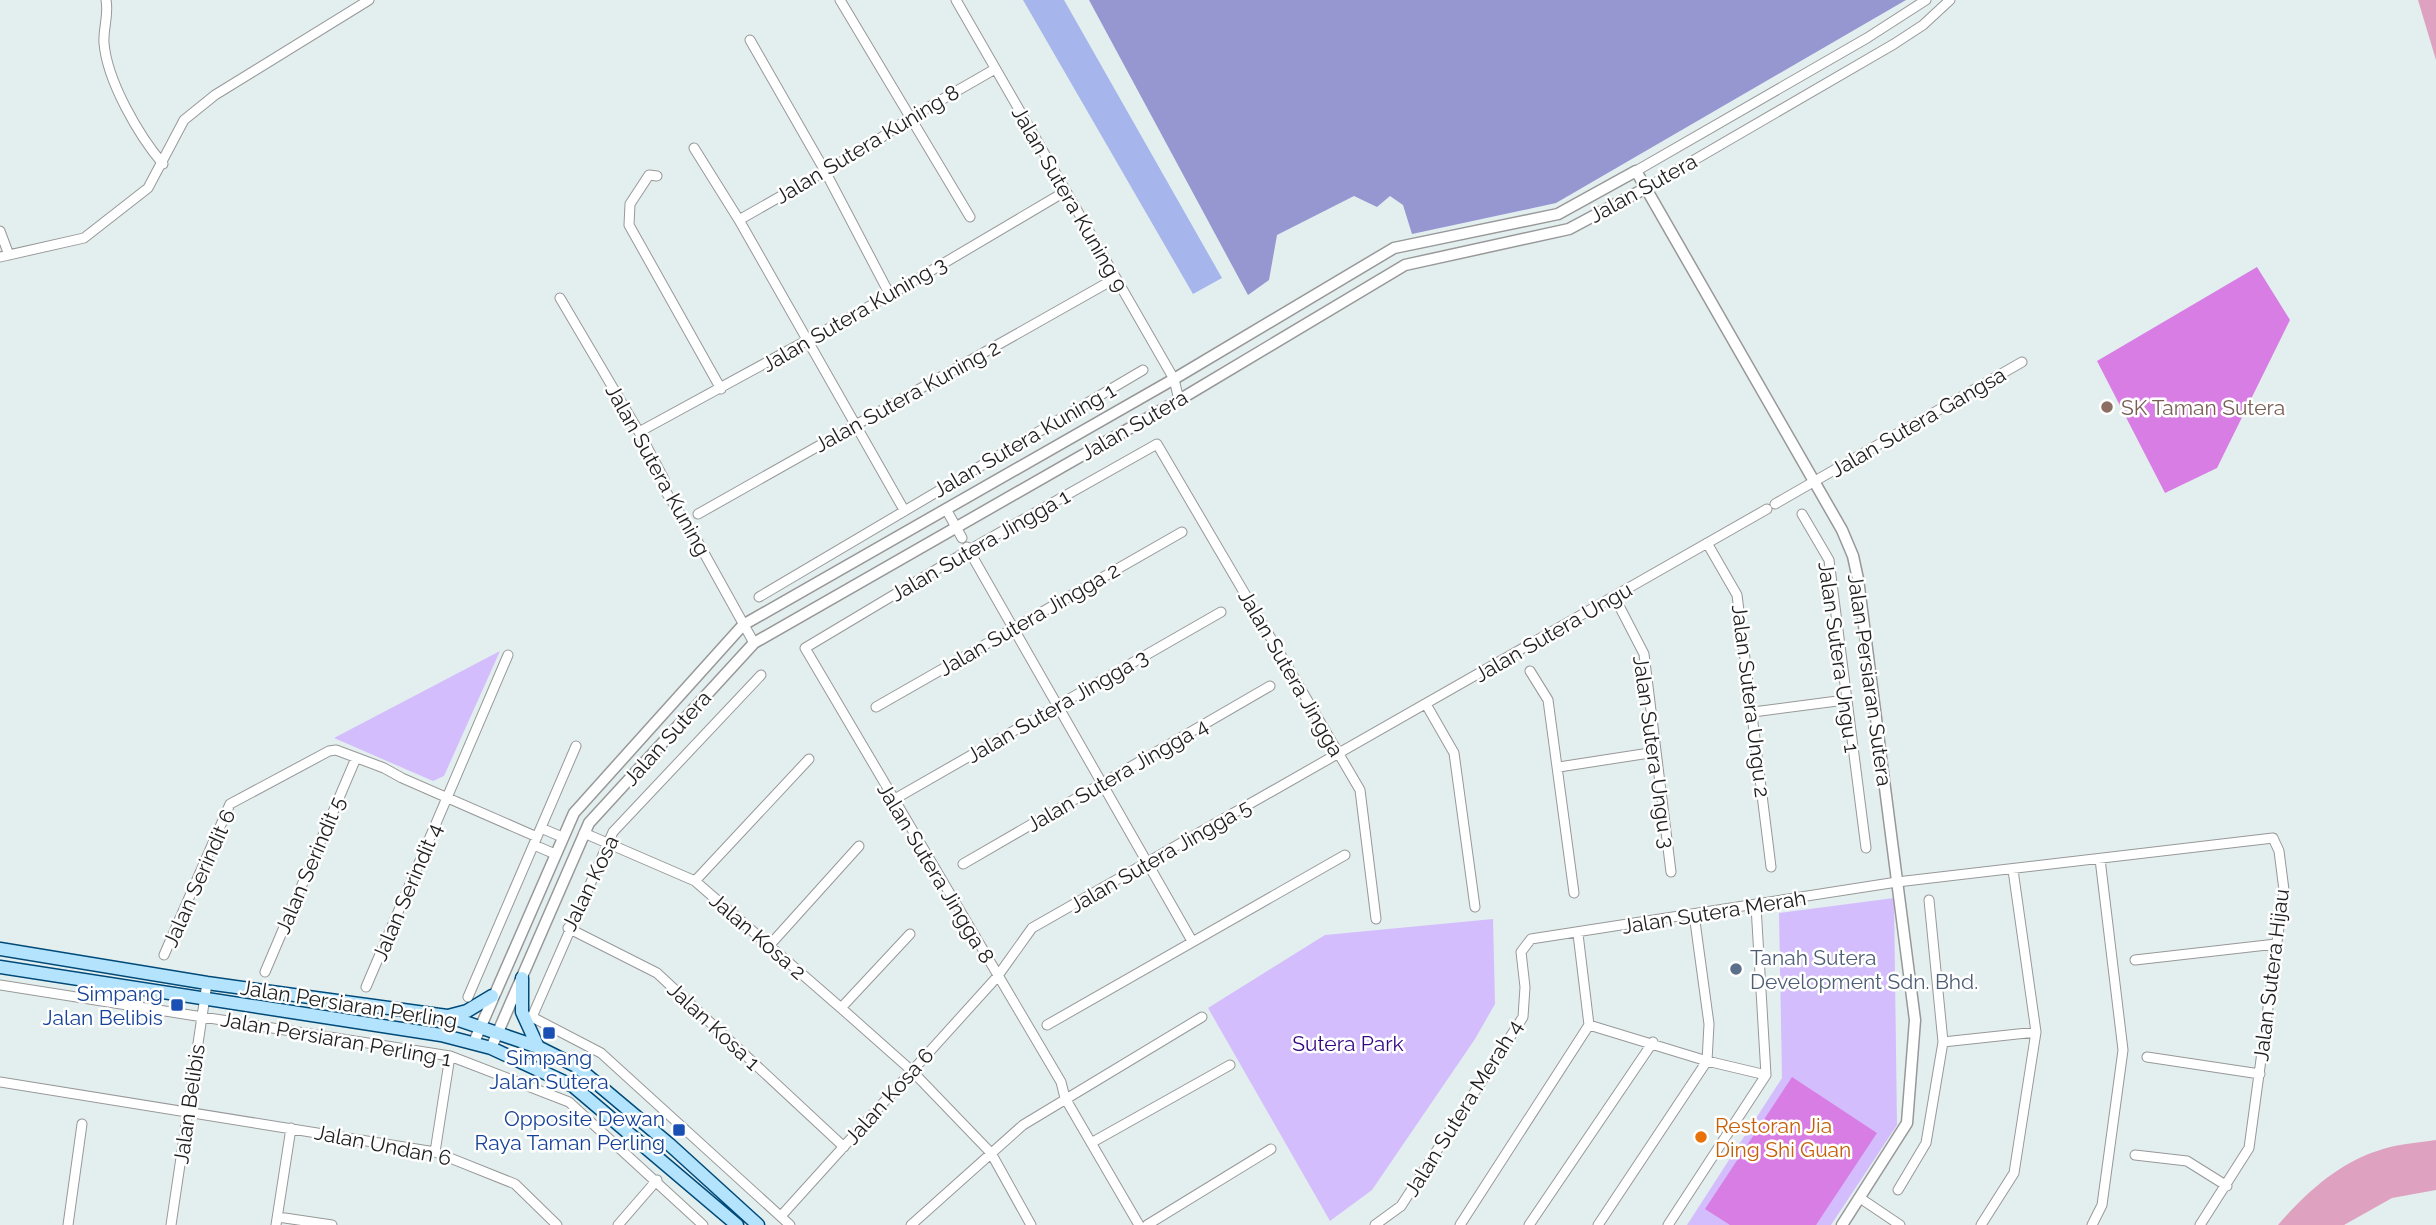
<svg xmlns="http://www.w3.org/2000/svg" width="2436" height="1225" viewBox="0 0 2436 1225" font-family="Raleway,sans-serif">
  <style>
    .grass { fill: #a6b5ec }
    .forest { fill: #9696d1 }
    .park { fill: #d4bdfc }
    .pitch { fill: #d87de3 }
    .water { fill: #dfa1c0 }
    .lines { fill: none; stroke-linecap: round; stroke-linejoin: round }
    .minor-casing { stroke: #989898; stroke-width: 11 }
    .tertiary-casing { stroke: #989898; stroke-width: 13 }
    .secondary-casing { stroke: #004a79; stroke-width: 15 }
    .minor { stroke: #fff; stroke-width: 9 }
    .tertiary { stroke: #fff; stroke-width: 10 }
    .secondary { stroke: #b4e4fd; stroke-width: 12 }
    .education-dot { fill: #8d6e63; stroke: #fff; stroke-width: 2.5 }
    .service-dot { fill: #5c6f8a; stroke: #fff; stroke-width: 2.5 }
    .transit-dot { fill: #1a4fb4; stroke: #fff; stroke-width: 2.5 }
    .food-dot { fill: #e8710a; stroke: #fff; stroke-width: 2.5 }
    .labels { text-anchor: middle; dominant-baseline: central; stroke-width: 5; stroke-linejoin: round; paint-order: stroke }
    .street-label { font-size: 21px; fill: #1e1e1e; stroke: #fff }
    .education-label { font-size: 21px; fill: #785e54; stroke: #fff; text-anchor: start }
    .service-label { font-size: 21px; fill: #4e5e75; stroke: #fff; text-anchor: start }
    .transit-label { font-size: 21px; fill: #164399; stroke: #fff; text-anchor: end }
    .park-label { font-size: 21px; fill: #330682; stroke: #fff }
    .food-label { font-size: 21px; fill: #c56008; stroke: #fff; text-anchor: start }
  </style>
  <rect width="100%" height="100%" fill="#e3efef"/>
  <path class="grass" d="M 1023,0 L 1064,0 L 1222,278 L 1193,294 Z"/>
  <path class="forest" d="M 1089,0 L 1906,0 L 1556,203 L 1412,234 L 1403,205 L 1390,196 L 1377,207 L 1354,196 L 1277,235 L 1269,280 L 1248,295 Z"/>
  <path class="park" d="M 500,651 L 444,776 L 433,781 L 334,738 Z
    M 1894,898 L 1897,1125 L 1831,1225 L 1687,1225 L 1782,1078 L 1779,913 Z
    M 1493,919 L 1495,1004 L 1475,1039 L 1372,1190 L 1330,1221 L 1208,1008 L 1325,935 Z"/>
  <path class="pitch" d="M 2257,267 L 2290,320 L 2217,468 L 2165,493 L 2097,361 Z
    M 1792,1077 L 1877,1133 L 1816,1225 L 1730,1225 L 1705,1209 Z"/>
  <path class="water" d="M 2418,0 L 2436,0 L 2436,60 Z
    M 2436,1140 L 2436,1190 L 2392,1198 L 2344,1225 L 2278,1225 C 2305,1194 2337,1164 2377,1151 C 2395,1144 2417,1143 2436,1140 Z"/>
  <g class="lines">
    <g class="minor-casing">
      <path id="minor" d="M 106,0 C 109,15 103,28 104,43 C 107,81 139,136 163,164
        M 840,0 L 970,217
        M 956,0 L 1174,379 L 1179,400
        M 750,40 L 825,171 L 890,295
        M 694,148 L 739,220 L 904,510
        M 1636,171 L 1867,38 L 1926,0
        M 657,176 L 649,175 L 630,204 L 629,225 L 721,389
        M 1646,188 L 1894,44 L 1923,25 L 1950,0
        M 739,220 L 869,146 L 908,119 L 995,69
        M 0,231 L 9,255
        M 0,257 L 84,238 L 148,188 L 184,120 L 215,95 L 369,0
        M 560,298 L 639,432 L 664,479 L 666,492 L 694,535 L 754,643
        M 639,432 L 890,295 L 1066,191
        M 1775,504 L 2022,362
        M 946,509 L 962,538
        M 698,514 L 1116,278
        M 1802,514 L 1829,560 L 1866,848
        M 1707,543 L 1737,595 L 1771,867
        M 967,547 L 1192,941
        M 1614,596 L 1644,654 L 1671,872
        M 759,597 L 1143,370
        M 1530,671 L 1548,700 L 1574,893
        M 761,675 L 613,832 L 532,1017 L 601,1053 L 790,1225
        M 1427,706 L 1454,753 L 1475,907
        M 876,707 L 1182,532
        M 1753,712 L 1845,700
        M 1559,767 L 1656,752
        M 893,800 L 1221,612
        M 541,828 L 562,837
        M 584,833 L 695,881 L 841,1008 L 912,1071 L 991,1153 L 1031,1225
        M 534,845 L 555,854
        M 963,864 L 1270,686
        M 695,881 L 809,759
        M 1929,900 L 1943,1042
        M 568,928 L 657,973 L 844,1147
        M 768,947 L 859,846
        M 164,955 L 230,804 L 329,751 L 336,750 L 384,768 L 402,778 L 537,837
        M 2135,960 L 2276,944
        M 265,972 L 356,758
        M 0,985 L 450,1056 L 569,1102 L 703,1225
        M 366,987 L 508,655
        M 468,997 L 576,746
        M 841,1008 L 910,934
        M 1047,1025 L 1345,855
        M 1589,1025 L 1707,1061 L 1766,1075
        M 2147,1057 L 2260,1074
        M 0,1082 L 435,1152 L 515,1184 L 557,1225
        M 1091,1143 L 1230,1065
        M 435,1152 L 450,1056
        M 2135,1155 L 2187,1161 L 2227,1186
        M 1898,1190 L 1926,1143 L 1943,1042 L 2036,1032
        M 1860,1198 L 1900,1225
        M 781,1216 L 997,977 L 1032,928 L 1767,509
        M 278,1217 L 332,1225
        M 68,1225 L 82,1124
        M 171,1225 L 207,983
        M 276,1225 L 291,1128
        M 618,1225 L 657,1180
        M 911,1225 L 1023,1125 L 1202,1017
        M 1139,1225 L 1065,1098 L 1061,1082 L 805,648 L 969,550 L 1157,444 L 1360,790 L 1376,919
        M 1147,1225 L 1271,1149
        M 1375,1225 L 1401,1206 L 1523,1017 L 1525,987 L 1521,952 L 1531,939 L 1897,882 L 2273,838 L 2279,851 L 2284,890 L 2249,1148 L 2200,1225
        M 1460,1225 L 1589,1025 L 1578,934
        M 1529,1225 L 1653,1042
        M 1598,1225 L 1707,1061 L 1709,1024 L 1694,914
        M 1668,1225 L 1766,1075 L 1756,906
        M 1981,1225 L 2014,1173 L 2036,1032 L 2013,870
        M 2092,1225 L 2102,1205 L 2123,1050 L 2100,859"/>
    </g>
    <g class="tertiary-casing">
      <path id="tertiary" d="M 474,1042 L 574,813 L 743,625 L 1174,379 L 1394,248 L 1558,214 L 1636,171 L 1842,530 L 1853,556 L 1858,579 L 1915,1020 L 1907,1123 L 1842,1225
        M 491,1048 L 589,823 L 754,643 L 1179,400 L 1405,265 L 1569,229 L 1646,188"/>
    </g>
    <g class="secondary-casing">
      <path id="secondary" d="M 0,949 L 207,983 L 447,1016 L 538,1047 L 576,1066 L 669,1144 L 758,1225
        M 0,967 L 441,1035 L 491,1048 L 573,1086 L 737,1225
        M 522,978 L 522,1012 L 538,1047
        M 448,1016 L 467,1011 L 492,996"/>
    </g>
    <use href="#minor" class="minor"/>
    <use href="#tertiary" class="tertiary"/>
    <use href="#secondary" class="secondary"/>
  </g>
  <circle class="education-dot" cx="2107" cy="407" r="7"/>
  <circle class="service-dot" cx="1736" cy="969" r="7"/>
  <g class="transit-dot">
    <rect x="170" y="998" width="14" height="14" rx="3.5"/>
    <rect x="542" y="1026" width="14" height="14" rx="3.5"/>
    <rect x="672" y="1123" width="14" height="14" rx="3.5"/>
  </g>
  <circle class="food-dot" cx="1701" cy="1137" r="7"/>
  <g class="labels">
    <g class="street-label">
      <text transform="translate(867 144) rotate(-31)">Jalan Sutera Kuning 8</text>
      <text transform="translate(1643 188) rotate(-29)">Jalan Sutera</text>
      <text transform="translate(1070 199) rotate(60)">Jalan Sutera Kuning 9</text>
      <text transform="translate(854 314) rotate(-30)">Jalan Sutera Kuning 3</text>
      <text transform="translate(907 396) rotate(-29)">Jalan Sutera Kuning 2</text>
      <text transform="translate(1918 422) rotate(-30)">Jalan Sutera Gangsa</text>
      <text transform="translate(1134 425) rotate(-30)">Jalan Sutera</text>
      <text transform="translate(1024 440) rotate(-30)">Jalan Sutera Kuning 1</text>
      <text transform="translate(658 470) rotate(61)">Jalan Sutera Kuning</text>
      <text transform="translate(980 545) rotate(-30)">Jalan Sutera Jingga 1</text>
      <text transform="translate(1029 619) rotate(-30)">Jalan Sutera Jingga 2</text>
      <text transform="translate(1553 632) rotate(-30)">Jalan Sutera Ungu</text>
      <text transform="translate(1839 657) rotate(82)">Jalan Sutera Ungu 1</text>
      <text transform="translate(1291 673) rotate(60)">Jalan Sutera Jingga</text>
      <text transform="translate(1870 680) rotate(82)">Jalan Persiaran Sutera</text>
      <text transform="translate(1751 701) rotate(83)">Jalan Sutera Ungu 2</text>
      <text transform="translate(1057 706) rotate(-30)">Jalan Sutera Jingga 3</text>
      <text transform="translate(667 738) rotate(-48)">Jalan Sutera</text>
      <text transform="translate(1654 752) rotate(82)">Jalan Sutera Ungu 3</text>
      <text transform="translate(1117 775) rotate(-30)">Jalan Sutera Jingga 4</text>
      <text transform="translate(1160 856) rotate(-30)">Jalan Sutera Jingga 5</text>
      <text transform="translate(310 865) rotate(-67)">Jalan Serindit 5</text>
      <text transform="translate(936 873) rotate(59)">Jalan Sutera Jingga 8</text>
      <text transform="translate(199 878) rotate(-66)">Jalan Serindit 6</text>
      <text transform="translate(590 883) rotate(-64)">Jalan Kosa</text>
      <text transform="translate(407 892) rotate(-67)">Jalan Serindit 4</text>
      <text transform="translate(1714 912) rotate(-9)">Jalan Sutera Merah</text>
      <text transform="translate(758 936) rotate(41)">Jalan Kosa 2</text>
      <text transform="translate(2271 975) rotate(-83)">Jalan Sutera Hijau</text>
      <text transform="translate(349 1004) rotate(9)">Jalan Persiaran Perling</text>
      <text transform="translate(714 1026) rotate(43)">Jalan Kosa 1</text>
      <text transform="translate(336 1039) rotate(10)">Jalan Persiaran Perling 1</text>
      <text transform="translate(889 1096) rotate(-48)">Jalan Kosa 6</text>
      <text transform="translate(189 1104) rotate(-82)">Jalan Belibis</text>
      <text transform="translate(1463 1108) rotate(-58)">Jalan Sutera Merah 4</text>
      <text transform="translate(383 1145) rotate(11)">Jalan Undan 6</text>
    </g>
    <g class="education-label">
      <text x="2121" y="407">SK Taman Sutera</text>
    </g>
    <g class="service-label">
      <text x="1750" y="957">Tanah Sutera<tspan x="1750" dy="24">Development Sdn. Bhd.</tspan></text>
    </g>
    <g class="transit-label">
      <text x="163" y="993">Simpang<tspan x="163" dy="24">Jalan Belibis</tspan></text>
      <text x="549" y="1057" text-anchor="middle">Simpang<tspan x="549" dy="24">Jalan Sutera</tspan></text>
      <text x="665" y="1118">Opposite Dewan<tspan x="665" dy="24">Raya Taman Perling</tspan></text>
    </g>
    <g class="park-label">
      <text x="1348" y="1043">Sutera Park</text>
    </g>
    <g class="food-label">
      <text x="1715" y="1125">Restoran Jia<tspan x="1715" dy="24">Ding Shi Guan</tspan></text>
    </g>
  </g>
</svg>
